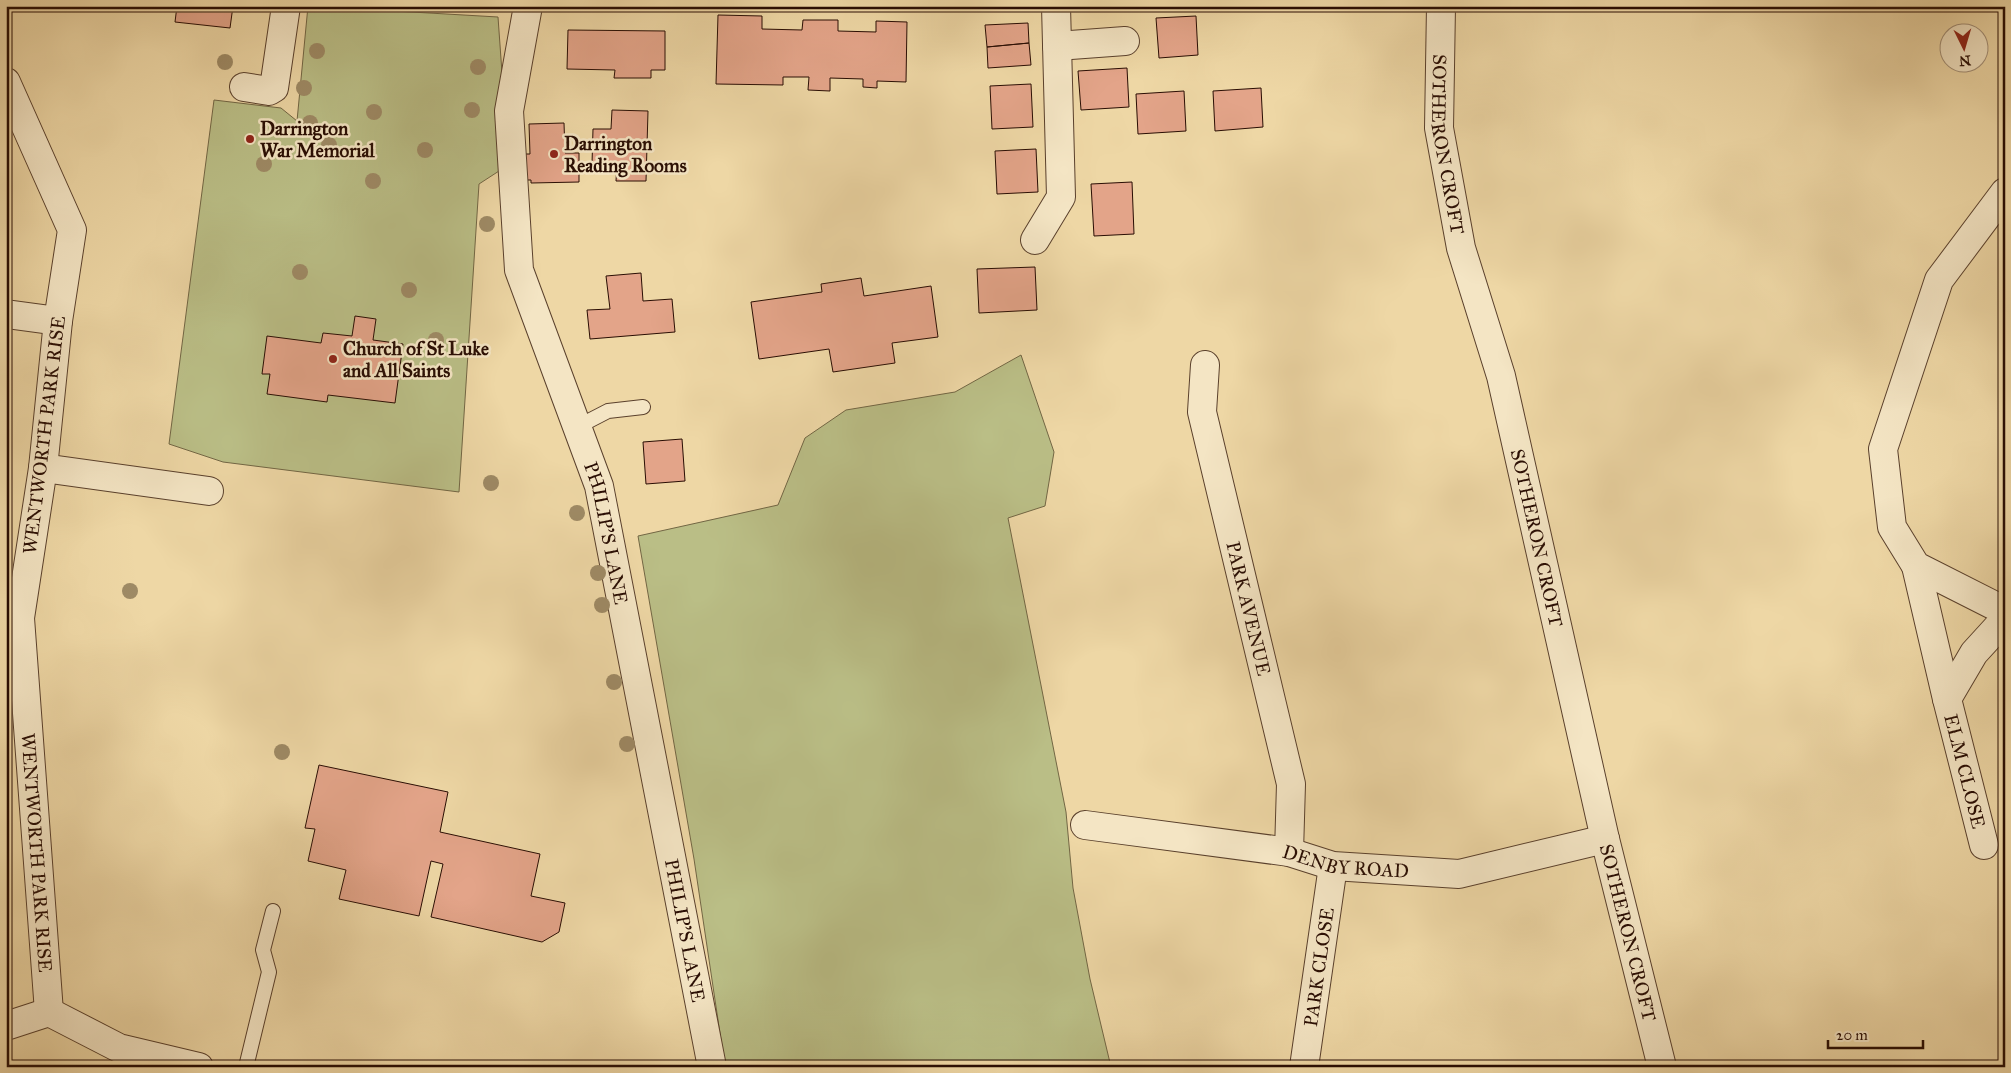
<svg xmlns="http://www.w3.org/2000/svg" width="2011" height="1073" viewBox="0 0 2011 1073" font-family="'IM FELL Great Primer',serif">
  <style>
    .green { fill: #babe86; stroke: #726644 }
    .building { fill: #e3a489; stroke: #290d03 }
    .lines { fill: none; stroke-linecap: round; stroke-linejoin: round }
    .lane-casing { stroke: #5a402c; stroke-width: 16 }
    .street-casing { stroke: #5a402c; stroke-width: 30 }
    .lane { stroke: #f4e5c4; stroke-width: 14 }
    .street { stroke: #f4e5c4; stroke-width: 28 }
    .tree { fill: #9e8a65 }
    .poi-dot { fill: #8f2418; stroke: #f4e5c4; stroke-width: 2 }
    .labels { text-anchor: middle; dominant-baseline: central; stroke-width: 5; stroke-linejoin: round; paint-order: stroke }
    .poi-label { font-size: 19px; font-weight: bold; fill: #290d03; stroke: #f4e5c4; text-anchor: start }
    .street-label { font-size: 19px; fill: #290d03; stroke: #f4e5c4 }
  </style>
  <rect width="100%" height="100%" fill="#eed7a5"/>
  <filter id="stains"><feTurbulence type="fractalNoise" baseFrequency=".004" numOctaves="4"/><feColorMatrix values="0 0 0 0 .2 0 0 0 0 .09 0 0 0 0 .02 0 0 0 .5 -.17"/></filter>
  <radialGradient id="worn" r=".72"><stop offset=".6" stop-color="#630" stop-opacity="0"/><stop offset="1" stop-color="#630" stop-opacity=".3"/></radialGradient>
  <path class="green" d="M 308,6 L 498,17 L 503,87 L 499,171 L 479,184 L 459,492 L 223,462 L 169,444 L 214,100 L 281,108 L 297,121 Z
    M 1021,355 L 1054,452 L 1045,506 L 1008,518 L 1066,812 L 1073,888 L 1090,979 L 1111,1067 L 725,1067 L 694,859 L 638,536 L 778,505 L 805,438 L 846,410 L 955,392 Z"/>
  <path class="building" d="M 177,6 L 233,6 L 230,28 L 175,22 Z
    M 718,15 L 762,16 L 762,29 L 802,30 L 803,20 L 838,20 L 838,31 L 876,32 L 876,21 L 907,22 L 906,82 L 877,81 L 877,88 L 863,87 L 863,79 L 830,78 L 830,91 L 808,90 L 809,77 L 783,77 L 783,85 L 716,84 Z
    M 1196,16 L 1198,55 L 1159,58 L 1156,18 Z
    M 1028,23 L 1029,43 L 987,47 L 985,25 Z
    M 568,30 L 665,31 L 665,70 L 651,70 L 651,78 L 614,78 L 615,70 L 567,69 Z
    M 1029,43 L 1031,65 L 988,68 L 987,47 Z
    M 1127,68 L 1129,107 L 1081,110 L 1078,71 Z
    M 1031,84 L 1033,127 L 992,129 L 990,86 Z
    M 1261,88 L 1263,127 L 1215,131 L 1213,91 Z
    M 1184,91 L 1186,131 L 1138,134 L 1136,94 Z
    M 612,110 L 648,111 L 646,181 L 616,181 L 617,164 L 592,164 L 593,129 L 611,129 Z
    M 564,123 L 565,153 L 579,153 L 579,182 L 531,183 L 531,180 L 523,180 L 522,154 L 530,154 L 529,124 Z
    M 1036,149 L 1038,192 L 997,194 L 995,151 Z
    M 1132,182 L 1134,234 L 1094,236 L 1091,184 Z
    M 1035,267 L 1037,310 L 979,313 L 977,269 Z
    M 641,273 L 643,301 L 672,299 L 675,332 L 590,339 L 587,310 L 610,309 L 606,276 Z
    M 861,278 L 864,296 L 931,286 L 938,337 L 892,343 L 895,363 L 833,372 L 829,349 L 759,359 L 751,302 L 822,292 L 821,284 Z
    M 355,316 L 376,319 L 373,340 L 403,344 L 395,403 L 328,395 L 327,402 L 267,394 L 270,374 L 262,374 L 267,336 L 321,343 L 323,333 L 352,336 Z
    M 682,439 L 685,481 L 646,484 L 643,442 Z
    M 319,765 L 448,792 L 440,832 L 540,854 L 531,896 L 565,903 L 559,932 L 542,942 L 431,917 L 443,864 L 431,861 L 419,916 L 339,899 L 346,870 L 308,861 L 315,829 L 305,828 Z"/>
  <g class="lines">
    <g class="lane-casing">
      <path id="lane" d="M 577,427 L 608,411 L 643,407
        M 246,1067 L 269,972 L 263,950 L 273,911"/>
    </g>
    <g class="street-casing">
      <g id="street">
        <path id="s1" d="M 528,6 L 509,111 L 519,270 L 599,486 L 712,1067"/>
        <path id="s2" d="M 1441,6 L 1439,128 L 1461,248 L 1501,376 L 1605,839 L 1662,1067"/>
        <path d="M 1057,46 L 1125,41"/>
        <path id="s3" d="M 6,82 L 72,230 L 58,321 L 43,468 L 20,618 L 49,1012"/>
        <path d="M 244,87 L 269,91 L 274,88 L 286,6"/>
        <path d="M 2005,192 L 1939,280 L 1883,449 L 1892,527 L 1916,566 L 2005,611"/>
        <path d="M 1035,240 L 1061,197 L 1056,6"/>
        <path d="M 6,314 L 58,321"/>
        <path id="s4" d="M 1205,365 L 1202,412 L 1291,784 L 1289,852"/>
        <path d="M 43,468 L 209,491"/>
        <path id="s5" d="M 1916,566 L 1947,699 L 1984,845"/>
        <path d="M 1947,699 L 1974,653 L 2005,619"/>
        <path id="s6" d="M 1085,825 L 1289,852 L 1333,866 L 1459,874 L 1605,839"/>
        <path d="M 49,1012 L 119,1048 L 199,1067"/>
        <path d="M 6,1026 L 49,1012"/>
        <path id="s7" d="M 1304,1067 L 1333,866"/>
      </g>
    </g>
    <use href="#lane" class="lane"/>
    <use href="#street" class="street"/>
  </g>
  <g class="tree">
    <circle cx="317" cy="51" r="8"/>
    <circle cx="225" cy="62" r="8"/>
    <circle cx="478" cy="67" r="8"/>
    <circle cx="304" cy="88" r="8"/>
    <circle cx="472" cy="110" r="8"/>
    <circle cx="374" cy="112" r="8"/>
    <circle cx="310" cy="123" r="8"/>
    <circle cx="329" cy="145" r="8"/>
    <circle cx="425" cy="150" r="8"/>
    <circle cx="264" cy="164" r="8"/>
    <circle cx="373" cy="181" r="8"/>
    <circle cx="487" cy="224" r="8"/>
    <circle cx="300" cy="272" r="8"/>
    <circle cx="409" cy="290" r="8"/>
    <circle cx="436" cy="340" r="8"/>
    <circle cx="491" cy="483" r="8"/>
    <circle cx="577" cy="513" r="8"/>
    <circle cx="598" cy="573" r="8"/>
    <circle cx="130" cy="591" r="8"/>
    <circle cx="602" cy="605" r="8"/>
    <circle cx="614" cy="682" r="8"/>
    <circle cx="627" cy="744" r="8"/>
    <circle cx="282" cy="752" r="8"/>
  </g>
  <g class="poi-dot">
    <circle cx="250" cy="139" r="5"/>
    <circle cx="554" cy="154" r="5"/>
    <circle cx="333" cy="359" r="5"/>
  </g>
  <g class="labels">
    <g class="poi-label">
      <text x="260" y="128">Darrington<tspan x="260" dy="22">War Memorial</tspan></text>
      <text x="564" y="143">Darrington<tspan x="564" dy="22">Reading Rooms</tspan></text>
      <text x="343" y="348">Church of St Luke<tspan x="343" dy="22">and All Saints</tspan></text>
    </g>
    <g class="street-label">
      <text stroke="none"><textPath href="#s2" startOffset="139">SOTHERON CROFT</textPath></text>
      <text transform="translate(44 435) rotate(-83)">WENTWORTH PARK RISE</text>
      <text stroke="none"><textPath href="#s1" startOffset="544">PHILIP'S LANE</textPath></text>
      <text stroke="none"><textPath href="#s2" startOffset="544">SOTHERON CROFT</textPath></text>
      <text stroke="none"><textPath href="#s4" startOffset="249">PARK AVENUE</textPath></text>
      <text stroke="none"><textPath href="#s5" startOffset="211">ELM CLOSE</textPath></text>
      <text stroke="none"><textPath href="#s3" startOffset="789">WENTWORTH PARK RISE</textPath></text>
      <text stroke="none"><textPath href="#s6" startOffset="264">DENBY ROAD</textPath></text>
      <text stroke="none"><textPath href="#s1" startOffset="949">PHILIP'S LANE</textPath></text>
      <text stroke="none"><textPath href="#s2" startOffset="949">SOTHERON CROFT</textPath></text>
      <text stroke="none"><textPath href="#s7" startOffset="101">PARK CLOSE</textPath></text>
    </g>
  </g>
  <rect width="2011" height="1073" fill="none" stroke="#eed7a5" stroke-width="25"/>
  <rect x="8" y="8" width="1996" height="1058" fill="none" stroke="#290d03" stroke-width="2.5"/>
  <rect x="12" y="12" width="1986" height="1048" fill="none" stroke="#290d03"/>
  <g transform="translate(1964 48) rotate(175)"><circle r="24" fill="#f4e5c4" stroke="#a38f77"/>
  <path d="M0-4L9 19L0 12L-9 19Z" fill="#8f2418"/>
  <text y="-8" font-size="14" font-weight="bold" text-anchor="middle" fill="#290d03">N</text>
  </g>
  <path d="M1828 1040v8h95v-8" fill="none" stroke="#290d03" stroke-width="2.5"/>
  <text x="1836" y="1040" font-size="15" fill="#290d03" stroke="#f4e5c4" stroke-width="4" paint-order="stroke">20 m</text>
  <rect width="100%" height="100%" filter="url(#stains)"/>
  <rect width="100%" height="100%" fill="url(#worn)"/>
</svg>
